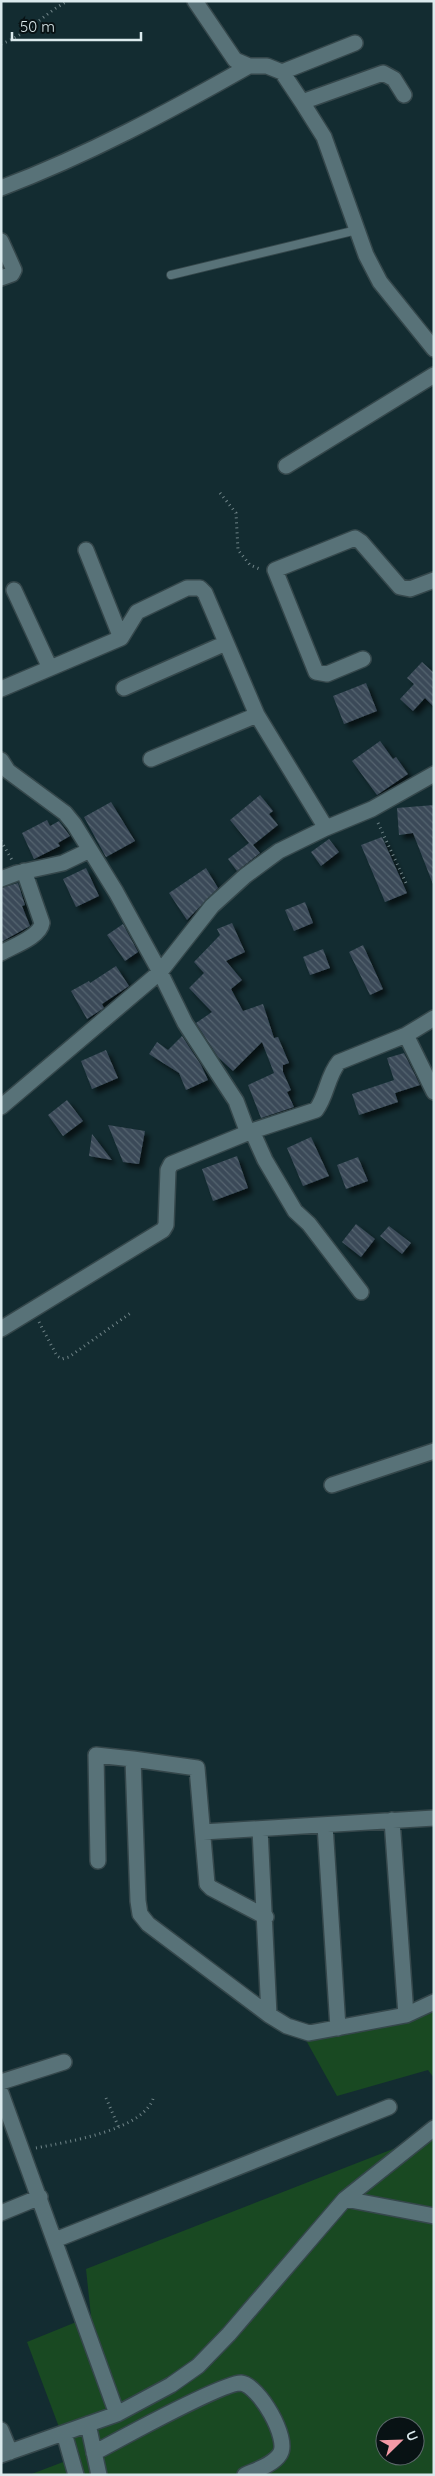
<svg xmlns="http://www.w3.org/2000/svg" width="435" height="2476" viewBox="0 0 435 2476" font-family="Quicksand,sans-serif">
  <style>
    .grass { fill: #194922; fill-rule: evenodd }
    .building { fill: url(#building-back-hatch); filter: url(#shadow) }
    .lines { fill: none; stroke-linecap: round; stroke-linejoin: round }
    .lane-casing { stroke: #35474b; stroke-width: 10 }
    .street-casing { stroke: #35474b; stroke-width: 18 }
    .path { stroke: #718589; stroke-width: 3; stroke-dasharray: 1 4; stroke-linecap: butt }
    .lane { stroke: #587278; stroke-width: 8 }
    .street { stroke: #587278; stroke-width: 15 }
  </style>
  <defs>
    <pattern id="building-back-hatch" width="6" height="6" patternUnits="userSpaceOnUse" patternTransform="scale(1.25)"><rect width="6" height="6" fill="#3a4a58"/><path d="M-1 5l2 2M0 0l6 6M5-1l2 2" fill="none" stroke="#566470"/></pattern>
    <filter id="shadow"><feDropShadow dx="4.5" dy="4.5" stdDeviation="2.5" flood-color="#0009"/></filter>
  </defs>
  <rect width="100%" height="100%" fill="#132c31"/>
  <path class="grass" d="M 434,2010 L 434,2078 L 428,2070 L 337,2096 L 302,2033 Z
    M 434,2133 L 434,2475 L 29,2475 L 71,2459 L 27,2342 L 91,2316 L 86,2269 ZM 385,2426 L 415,2426 L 415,2456 L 385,2456 Z"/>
  <path class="building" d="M 422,662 L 434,673 L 434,707 L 425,698 L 413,711 L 400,699 L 414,684 L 407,678 Z
    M 366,683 L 377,711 L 344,724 L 333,696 Z
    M 380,741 L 393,759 L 396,757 L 408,774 L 377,795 L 352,761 Z
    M 260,795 L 273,811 L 269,814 L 278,825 L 253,845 L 260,853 L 237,871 L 228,859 L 249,843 L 230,820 Z
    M 111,802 L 135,841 L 106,857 L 84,817 Z
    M 434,805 L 434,884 L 433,884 L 413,833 L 399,835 L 397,808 Z
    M 47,820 L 50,826 L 59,821 L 70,836 L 58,843 L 60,846 L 34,859 L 22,833 Z
    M 382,837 L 407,893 L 385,902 L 361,845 Z
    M 329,839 L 339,852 L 321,866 L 311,852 Z
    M 86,868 L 99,896 L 76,907 L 63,879 Z
    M 206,868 L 218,888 L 187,920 L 169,893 Z
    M 18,883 L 25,905 L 22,906 L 30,926 L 1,942 L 1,888 Z
    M 305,902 L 313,923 L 294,931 L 285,910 Z
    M 232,923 L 245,952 L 226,961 L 242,980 L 231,989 L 243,1011 L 263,1004 L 274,1038 L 278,1037 L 289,1063 L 283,1065 L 283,1072 L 291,1090 L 287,1092 L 294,1107 L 261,1118 L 248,1085 L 274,1073 L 262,1042 L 233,1071 L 218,1057 L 196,1023 L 212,1012 L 189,988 L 204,973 L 194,962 L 220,935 L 217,929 Z
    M 123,924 L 138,952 L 125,961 L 107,935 Z
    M 363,945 L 383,989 L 370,995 L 349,952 Z
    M 323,949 L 330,968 L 310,975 L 303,957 Z
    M 116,966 L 129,986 L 102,1004 L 104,1008 L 87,1019 L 71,991 L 89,981 L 90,983 Z
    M 182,1036 L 201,1065 L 208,1080 L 186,1090 L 179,1073 L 149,1054 L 157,1042 L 168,1050 Z
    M 106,1050 L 118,1078 L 92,1089 L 81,1061 Z
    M 404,1053 L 420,1085 L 395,1093 L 398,1102 L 359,1115 L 352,1094 L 394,1080 L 387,1058 Z
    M 67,1100 L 83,1121 L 63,1136 L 48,1115 Z
    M 108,1125 L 145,1131 L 139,1164 L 123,1162 Z
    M 92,1134 L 112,1160 L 89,1156 Z
    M 311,1137 L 329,1176 L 303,1186 L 287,1148 Z
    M 237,1156 L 248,1188 L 213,1201 L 202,1169 Z
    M 358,1157 L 368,1181 L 346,1189 L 337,1165 Z
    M 356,1224 L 375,1239 L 361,1257 L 342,1242 Z
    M 389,1226 L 411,1243 L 402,1254 L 380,1236 Z"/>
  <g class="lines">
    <g class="lane-casing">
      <path id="lane" d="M 171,275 L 357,230"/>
    </g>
    <g class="street-casing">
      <path id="street" d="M 195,1 L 235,60 L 249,66 L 267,66 L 282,72 L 302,102 L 324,137 L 366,255 L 380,282 L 434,349
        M 282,72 L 355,43
        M 302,102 L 383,73 L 394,79 L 404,95
        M 1,188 C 88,155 168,112 249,66
        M 1,241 L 14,270 L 12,274 L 1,278
        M 286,466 L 434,375
        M 86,550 L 121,638
        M 14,590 L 50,668
        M 363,659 L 327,674 L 316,672 L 275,570 L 355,538 L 361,542 L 400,587 L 410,589 L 434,580
        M 124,688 L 226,643
        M 1,689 L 121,638 L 137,612 L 187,588 L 200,588 L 205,593 L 257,715 L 326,828
        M 151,759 L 257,715
        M 1,760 L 8,771 L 65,813 L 74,824 L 116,892 L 160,972 L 185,1023 L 236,1101 L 248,1133
        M 1,879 L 17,873 L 63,863 L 90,850
        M 1,953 C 13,946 40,937 42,923 L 24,871
        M 406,1035 L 434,1092
        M 1,1107 L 160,972 L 212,906 L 245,876 L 279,851 L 326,828 L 372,809 L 434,774
        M 252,1131 L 265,1160 L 295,1211 L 309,1224 L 361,1292
        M 1,1329 L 163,1230 L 166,1225 L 168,1170 L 171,1164 L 252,1131 L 316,1110 C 327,1096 327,1076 339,1062 L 406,1035 L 434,1018
        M 332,1485 L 434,1451
        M 392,1820 L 406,2015
        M 325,1825 L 338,2028
        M 260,1829 L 269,2015
        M 203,1832 L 434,1818
        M 98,1861 L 96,1755 L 133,1759
        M 266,1917 L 211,1888 L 207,1884 L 197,1768 L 133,1759 L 138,1901 L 140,1914 L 148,1924 L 269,2015 L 287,2026 L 309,2033 L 406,2015 L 434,2002
        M 1,2082 L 64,2062
        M 1,2093 L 117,2414
        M 345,2199 L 434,2216
        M 1,2213 L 40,2197
        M 55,2240 L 389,2107
        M 88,2424 L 99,2475
        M 1,2430 L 10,2452
        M 64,2433 L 76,2475
        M 94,2453 C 116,2441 224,2382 241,2383 C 259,2385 290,2439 280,2454 C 273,2465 256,2470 245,2475
        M 1,2455 L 117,2414 L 171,2385 L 198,2366 L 229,2334 L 345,2199 L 434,2128"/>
    </g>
    <path class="path" d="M 1,44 C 27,35 44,13 68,1
      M 220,493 L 236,513 L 238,550 L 250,565 L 262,570
      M 378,823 L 406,883
      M 1,841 L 12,860
      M 39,1322 L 57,1356 L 62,1359 L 69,1357 L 132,1312
      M 106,2098 L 119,2128
      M 36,2148 C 66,2142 148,2130 154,2095"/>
    <use href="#lane" class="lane"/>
    <use href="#street" class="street"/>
  </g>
  <rect width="435" height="2476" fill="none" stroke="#dbeaed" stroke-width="5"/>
  <g transform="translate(400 2441) rotate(67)"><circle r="24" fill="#081214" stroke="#5c686b"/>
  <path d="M0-4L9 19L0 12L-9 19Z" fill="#f49aa6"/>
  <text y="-8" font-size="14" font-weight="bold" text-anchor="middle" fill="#dbeaed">U</text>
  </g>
  <path d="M12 32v8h129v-8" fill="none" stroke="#dbeaed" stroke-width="2.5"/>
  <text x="20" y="32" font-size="15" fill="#dbeaed" stroke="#081214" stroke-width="4" paint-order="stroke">50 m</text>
</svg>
